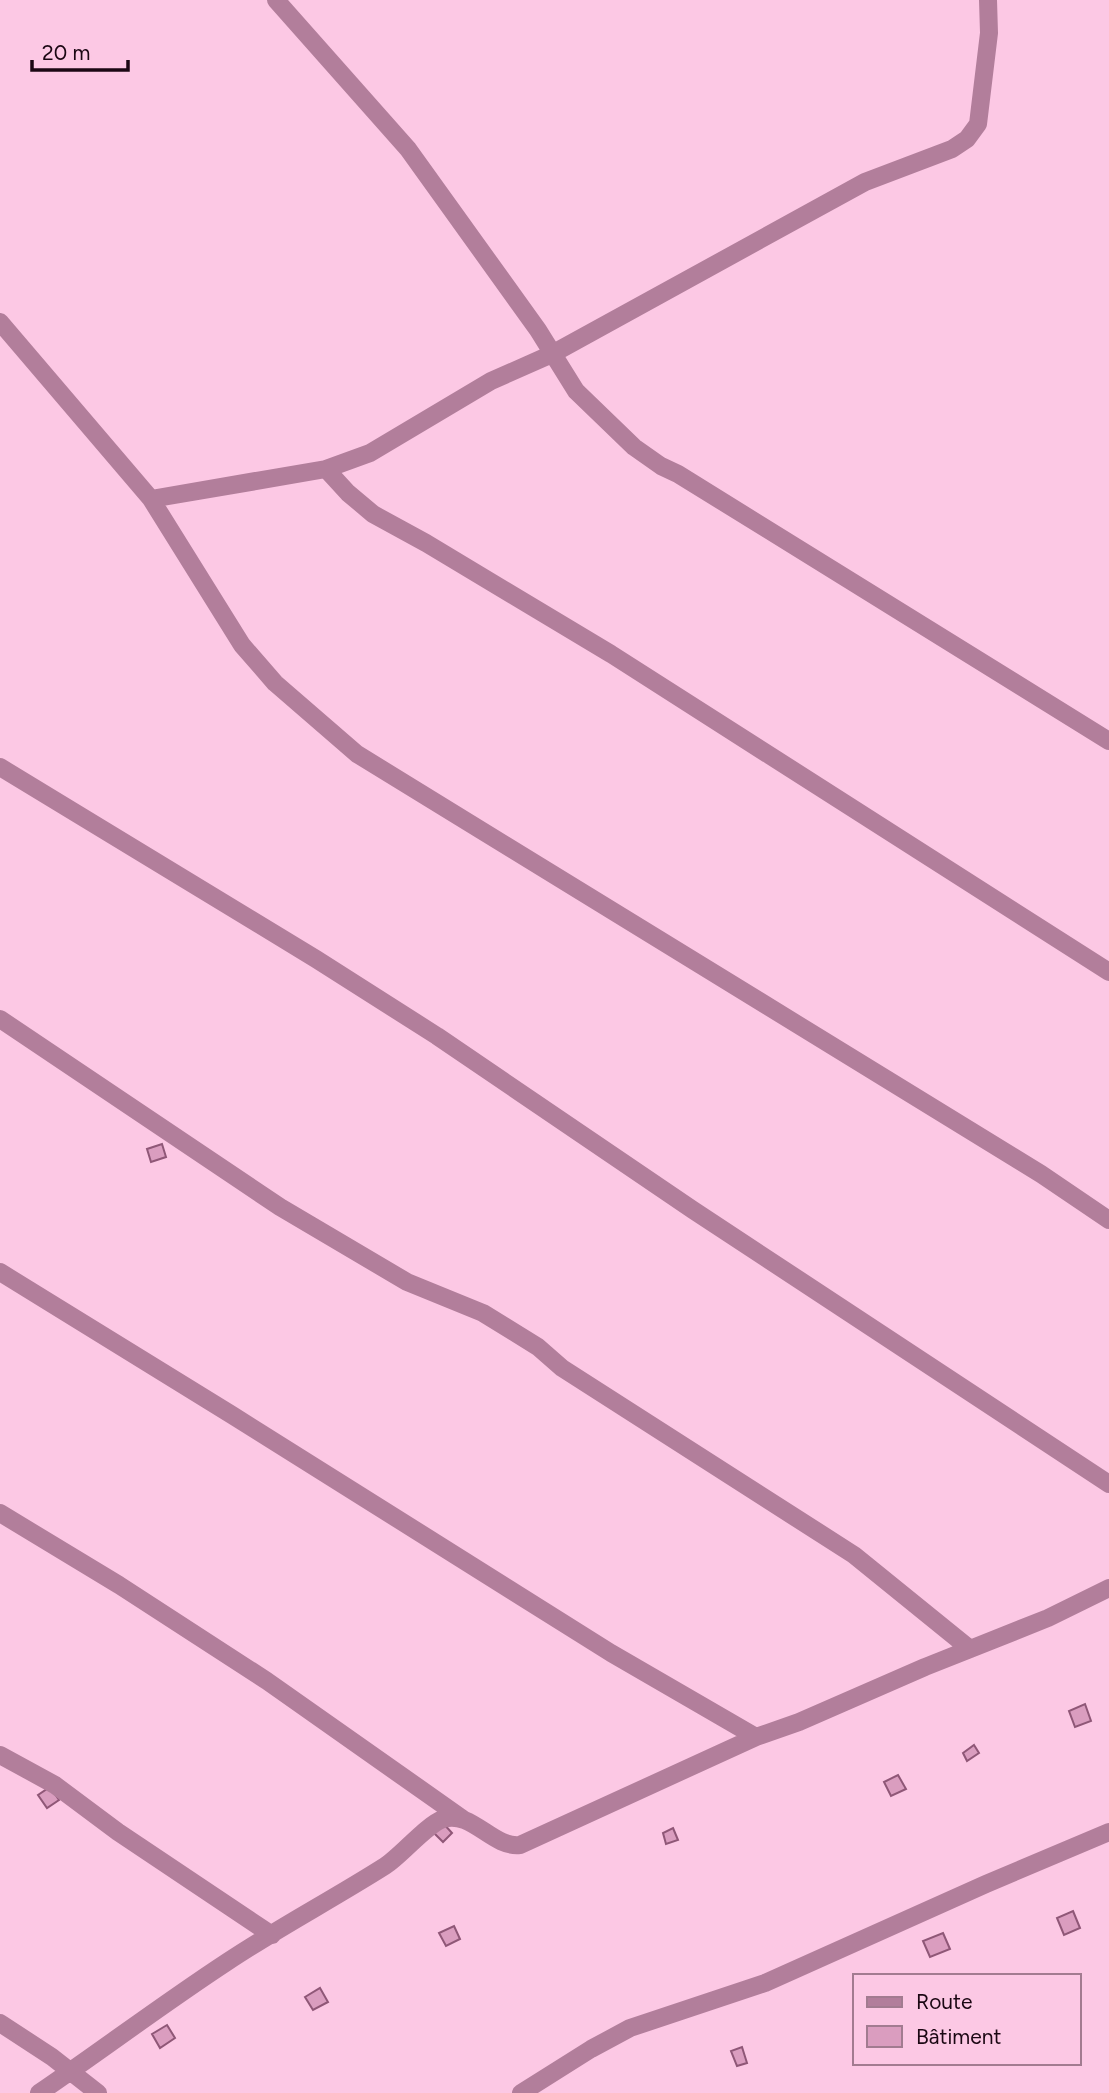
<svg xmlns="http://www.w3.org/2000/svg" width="1109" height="2093" viewBox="0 0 1109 2093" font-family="Figtree,sans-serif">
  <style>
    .building { fill: #da9dbf; stroke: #8f5777; stroke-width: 2 }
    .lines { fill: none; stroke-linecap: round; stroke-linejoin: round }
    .minor { stroke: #b27e9b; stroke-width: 18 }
  </style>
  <rect width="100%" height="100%" fill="#fcc8e4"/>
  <path class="building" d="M 162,1144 L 166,1157 L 151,1162 L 147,1149 Z
    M 1085,1704 L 1091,1721 L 1075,1727 L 1069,1711 Z
    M 974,1745 L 979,1753 L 967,1761 L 963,1753 Z
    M 898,1775 L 906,1789 L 891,1796 L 884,1782 Z
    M 50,1787 L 59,1800 L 47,1808 L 38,1795 Z
    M 442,1822 L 452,1833 L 443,1842 L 432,1831 Z
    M 673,1828 L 678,1840 L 666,1844 L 663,1833 Z
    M 1073,1911 L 1080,1928 L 1064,1935 L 1057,1918 Z
    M 454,1926 L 460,1939 L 446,1946 L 439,1933 Z
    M 943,1933 L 950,1949 L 930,1957 L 923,1941 Z
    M 320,1988 L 328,2002 L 313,2010 L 305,1997 Z
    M 167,2025 L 175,2038 L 160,2048 L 152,2034 Z
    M 742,2047 L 747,2063 L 737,2066 L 731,2051 Z"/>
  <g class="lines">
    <path class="minor" d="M 276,0 L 408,149 L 538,330 L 576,391 L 634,447 L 661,466 L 678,474 L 1109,741
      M 0,322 L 151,499 L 242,645 L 275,683 L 357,754 L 1041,1174 L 1109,1220
      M 326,469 L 348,493 L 373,514 L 426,543 L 611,654 L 1109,972
      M 151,499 L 326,469 L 370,453 L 491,381 L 552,354 L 865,182 L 952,149 L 967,139 L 978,124 L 989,33 L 988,0
      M 0,767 L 316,959 L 437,1036 L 693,1210 L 1109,1484
      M 0,1019 L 280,1207 L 407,1282 L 483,1313 L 538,1347 L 562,1368 L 854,1555 L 970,1649
      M 0,1272 L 232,1415 L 611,1653 L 756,1737
      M 0,1513 L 119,1585 L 267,1681 L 463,1819
      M 0,1755 L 55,1785 L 118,1832 L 272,1935
      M 0,2023 L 52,2057 L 98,2093
      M 39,2093 C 102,2050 163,2004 227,1962 C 278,1928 333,1899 385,1866 C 402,1855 426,1825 443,1819 C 472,1810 492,1848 520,1845 L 756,1737 L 799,1722 L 925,1667 L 1048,1618 L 1109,1588
      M 521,2093 L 591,2049 L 630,2028 L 765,1983 L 986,1884 L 1109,1832"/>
  </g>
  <rect x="853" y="1974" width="228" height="91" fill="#fcc8e4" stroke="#a27b90" stroke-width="2"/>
  <rect x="867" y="1997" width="35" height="10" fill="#b27e9b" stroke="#a27b90" stroke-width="2"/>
  <text x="916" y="2009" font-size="21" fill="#1b0713">Route</text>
  <rect x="867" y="2026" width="35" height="21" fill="#da9dbf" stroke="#a27b90" stroke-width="2"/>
  <text x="916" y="2044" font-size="21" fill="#1b0713">Bâtiment</text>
  <path d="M32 60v10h96v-10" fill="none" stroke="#1b0713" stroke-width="3.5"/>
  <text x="42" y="60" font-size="21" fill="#1b0713" stroke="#fcc8e4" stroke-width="5" paint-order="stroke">20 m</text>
</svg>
